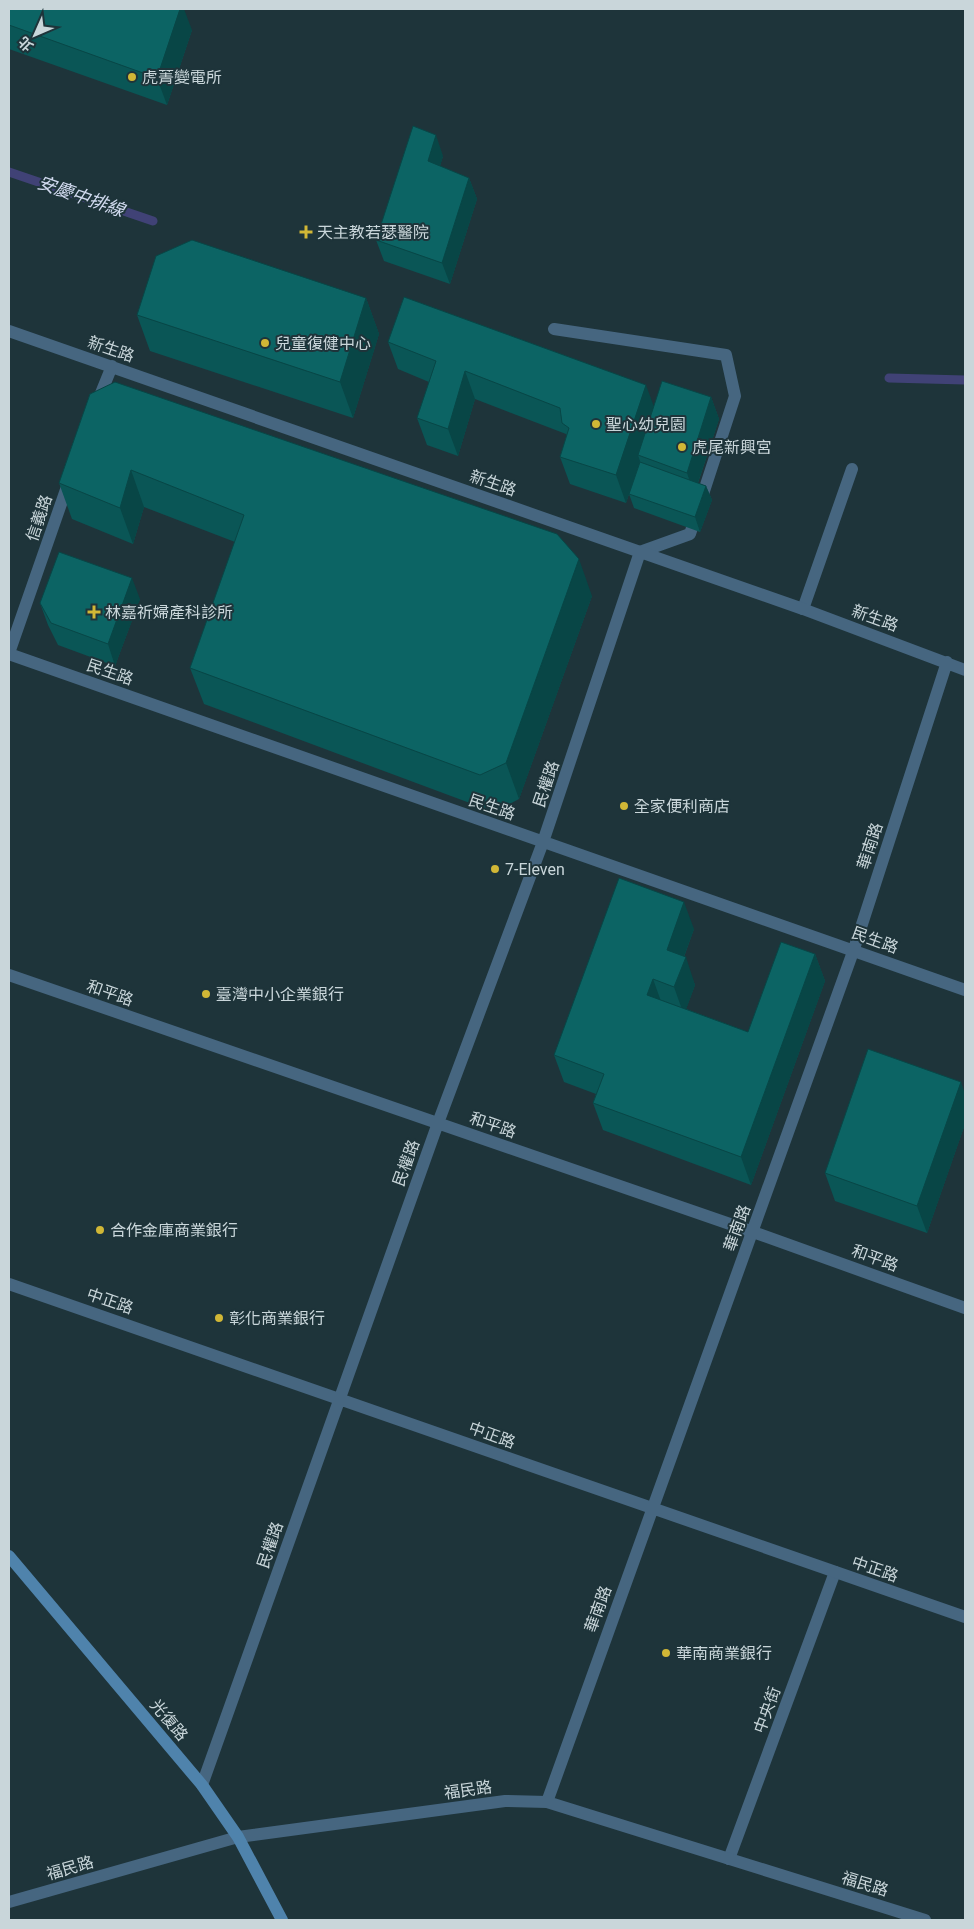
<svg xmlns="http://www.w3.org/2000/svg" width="974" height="1929" viewBox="0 0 974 1929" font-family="Roboto,'Noto Sans TC',sans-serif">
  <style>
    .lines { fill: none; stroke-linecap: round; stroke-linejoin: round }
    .stream { stroke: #404276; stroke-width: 9 }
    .lane { stroke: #466680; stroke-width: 12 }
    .street { stroke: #466680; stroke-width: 12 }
    .secondary { stroke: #4f83ac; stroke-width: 12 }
    .wall { fill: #0a5656 }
    .shaded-wall { fill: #084646 }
    .building { fill: #0c6464; stroke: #084646 }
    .poi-dot { fill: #d1b736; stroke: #1e343a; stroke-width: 2 }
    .labels { text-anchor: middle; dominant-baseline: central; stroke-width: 4; stroke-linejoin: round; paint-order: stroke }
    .poi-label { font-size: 16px; fill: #c9d6da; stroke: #1e343a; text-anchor: start }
    .street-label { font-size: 16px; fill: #c9d6da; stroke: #1e343a }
    .water-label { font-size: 18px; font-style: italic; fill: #d1daef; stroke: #1e343a }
  </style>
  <rect width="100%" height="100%" fill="#1e343a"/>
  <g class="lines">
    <path class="stream" d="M 9,172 L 153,221
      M 889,378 L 965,380"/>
    <path class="lane" d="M 554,329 L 726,355 L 735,396 L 690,534 L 640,552
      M 803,609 L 852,469
      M 729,1859 L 835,1572"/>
    <path class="street" d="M 9,331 L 803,609 L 965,670
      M 97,403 L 112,366
      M 9,653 L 69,481
      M 9,654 L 965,990
      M 9,975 L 753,1232 L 965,1308
      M 9,1284 L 965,1617
      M 202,1785 L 438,1123 L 543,842 L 640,552
      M 547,1802 L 854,949 L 947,662
      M 9,1902 L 238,1837 L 505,1801 L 547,1802 L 925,1920"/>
    <path class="secondary" d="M 9,1556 L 202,1785 L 238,1837 L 282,1920"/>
  </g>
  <path class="wall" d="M 9,9 L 192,30 L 167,105 L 9,49 Z
    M 443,156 L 440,166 L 469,178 L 477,199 L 450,284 L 384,261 L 376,240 Z
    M 366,298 L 379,334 L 353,418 L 150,351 L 137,315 Z
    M 388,342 L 654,407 L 711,397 L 719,419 L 698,483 L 706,486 L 712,500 L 700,532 L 634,508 L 629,494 L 640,462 L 640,461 L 626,503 L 570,484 L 560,457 L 567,435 L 566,434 L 475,399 L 458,456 L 427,445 L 417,418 L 429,382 L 398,369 Z
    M 90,394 L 592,596 L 519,799 L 494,812 L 204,704 L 190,668 L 235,542 L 144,507 L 133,544 L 72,519 L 59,483 Z
    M 140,599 L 115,666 L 58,645 L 48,625 L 40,603 Z
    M 694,929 L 684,957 L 695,985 L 686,1009 L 748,1032 L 815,954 L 825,981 L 751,1185 L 603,1130 L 593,1103 L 596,1094 L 564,1082 L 554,1055 Z
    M 965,1094 L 965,1124 L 927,1233 L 835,1201 L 825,1173 Z"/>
  <path class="shaded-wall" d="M 180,9 L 184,9 L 192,30 L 167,105 L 157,78 Z
    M 436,135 L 443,156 L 435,183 L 428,161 Z
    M 469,178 L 477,199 L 450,284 L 442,263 Z
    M 366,298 L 379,334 L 353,418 L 340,382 Z
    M 465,371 L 475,399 L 458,456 L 448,429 Z
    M 646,385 L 656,412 L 638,455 L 640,461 L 626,503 L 616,475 Z
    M 711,397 L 719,419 L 694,494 L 687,473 Z
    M 131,470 L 144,507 L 133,544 L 120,508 Z
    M 706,486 L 712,500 L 700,532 L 695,517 Z
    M 579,559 L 592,596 L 519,799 L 506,763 Z
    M 132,578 L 140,599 L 115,666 L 108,644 Z
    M 684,902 L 694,929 L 676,978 L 667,950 Z
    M 815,954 L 825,981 L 751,1185 L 741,1157 Z
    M 686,957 L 695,985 L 684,1015 L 674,987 Z
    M 653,979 L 663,1007 L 647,995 Z
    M 961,1082 L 965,1094 L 965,1124 L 927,1233 L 917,1206 Z"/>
  <path class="building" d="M 9,9 L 180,9 L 157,78 L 9,25 Z
    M 413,126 L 436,135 L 428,161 L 469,178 L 442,263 L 376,240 Z
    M 192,240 L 366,298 L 340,382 L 137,315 L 156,256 Z
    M 404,297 L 646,385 L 616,475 L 560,457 L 569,428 L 562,423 L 560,408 L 465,371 L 448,429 L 417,418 L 436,361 L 388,342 Z
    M 662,381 L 711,397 L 687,473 L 638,455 Z
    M 115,382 L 557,534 L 579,559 L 506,763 L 480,775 L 190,668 L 244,515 L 131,470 L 120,508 L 59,483 L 90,394 Z
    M 640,462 L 706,486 L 695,517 L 629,494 Z
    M 59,552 L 132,578 L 108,644 L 51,623 L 40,603 Z
    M 619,878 L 684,902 L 667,950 L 686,957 L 674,987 L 653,979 L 647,995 L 748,1032 L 781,942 L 815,954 L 741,1157 L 593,1103 L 604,1074 L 554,1055 Z
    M 868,1049 L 961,1082 L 917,1206 L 825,1173 Z"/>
  <g class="poi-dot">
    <circle cx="132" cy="77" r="5"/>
    <path d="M303.5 224.5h5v5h5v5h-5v5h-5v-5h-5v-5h5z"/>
    <circle cx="265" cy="343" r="5"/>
    <circle cx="596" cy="424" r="5"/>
    <circle cx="682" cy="447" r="5"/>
    <path d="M91.5 604.5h5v5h5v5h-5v5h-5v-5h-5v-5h5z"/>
    <circle cx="624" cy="806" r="5"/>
    <circle cx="495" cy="869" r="5"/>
    <circle cx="206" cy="994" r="5"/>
    <circle cx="100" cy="1230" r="5"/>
    <circle cx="219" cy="1318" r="5"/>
    <circle cx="666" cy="1653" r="5"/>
  </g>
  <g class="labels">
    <g class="poi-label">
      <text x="142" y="77">虎菁變電所</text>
      <text x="317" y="232">天主教若瑟醫院</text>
      <text x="275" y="343">兒童復健中心</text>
      <text x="606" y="424">聖心幼兒園</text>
      <text x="692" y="447">虎尾新興宮</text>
      <text x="105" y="612">林嘉祈婦產科診所</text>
      <text x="634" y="806">全家便利商店</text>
      <text x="505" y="869">7-Eleven</text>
      <text x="216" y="994">臺灣中小企業銀行</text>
      <text x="110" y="1230">合作金庫商業銀行</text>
      <text x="229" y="1318">彰化商業銀行</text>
      <text x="676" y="1653">華南商業銀行</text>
    </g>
    <g class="street-label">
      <text transform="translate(111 349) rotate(19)">新生路</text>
      <text transform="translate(493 483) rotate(19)">新生路</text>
      <text transform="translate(39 518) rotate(-71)">信義路</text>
      <text transform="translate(875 618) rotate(20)">新生路</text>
      <text transform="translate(110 672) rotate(19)">民生路</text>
      <text transform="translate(546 784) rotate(-71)">民權路</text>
      <text transform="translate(492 807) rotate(19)">民生路</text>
      <text transform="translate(870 846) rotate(-72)">華南路</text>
      <text transform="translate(875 940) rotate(20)">民生路</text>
      <text transform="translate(110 993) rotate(19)">和平路</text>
      <text transform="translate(493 1125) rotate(19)">和平路</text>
      <text transform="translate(406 1163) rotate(-70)">民權路</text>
      <text transform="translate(737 1228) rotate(-70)">華南路</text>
      <text transform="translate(875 1258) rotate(20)">和平路</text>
      <text transform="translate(110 1301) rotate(19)">中正路</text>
      <text transform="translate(492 1435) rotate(20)">中正路</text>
      <text transform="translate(270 1545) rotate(-71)">民權路</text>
      <text transform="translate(875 1569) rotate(19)">中正路</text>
      <text transform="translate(598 1609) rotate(-70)">華南路</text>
      <text transform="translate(767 1710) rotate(-70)">中央街</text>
      <text transform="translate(169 1720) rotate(50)">光復路</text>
      <text transform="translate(468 1790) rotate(-8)">福民路</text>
      <text transform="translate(70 1868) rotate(-16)">福民路</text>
      <text transform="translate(865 1884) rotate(17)">福民路</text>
    </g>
    <g class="water-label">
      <text transform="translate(81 196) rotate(19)">安慶中排線</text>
    </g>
  </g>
  <rect width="974" height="1929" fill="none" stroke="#c9d6da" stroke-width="20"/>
  <g transform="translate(35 35) rotate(225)" stroke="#1e343a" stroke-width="4" paint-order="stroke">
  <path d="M0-4L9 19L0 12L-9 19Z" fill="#c9d6da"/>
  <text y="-8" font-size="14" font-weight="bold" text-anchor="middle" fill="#c9d6da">北</text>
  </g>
</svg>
